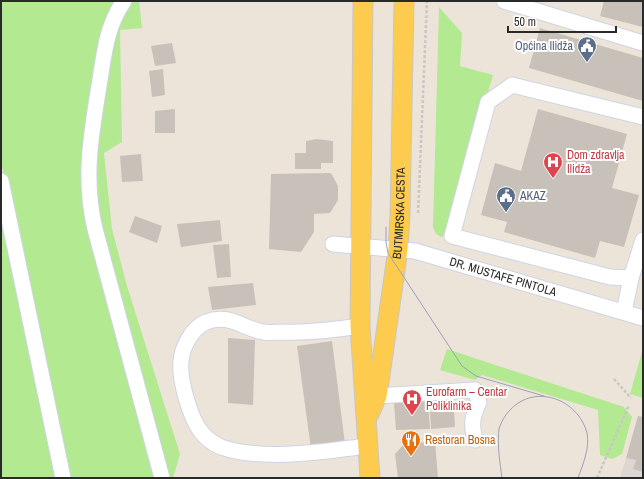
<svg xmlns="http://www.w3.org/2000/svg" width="644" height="479" viewBox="0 0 644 479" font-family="'Archivo Narrow',sans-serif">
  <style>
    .green { fill: #b3e991 }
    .plaza { fill: #ddd7d1 }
    .building { fill: #c8c1b9 }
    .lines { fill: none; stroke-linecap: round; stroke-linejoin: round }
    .minor-casing { stroke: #cfd4e4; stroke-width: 17 }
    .major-casing { stroke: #c7c7c7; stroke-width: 21 }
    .path { stroke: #c7c7c7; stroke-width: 2.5; stroke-dasharray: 3 2; stroke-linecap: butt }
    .minor { stroke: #fff; stroke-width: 15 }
    .major { stroke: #fdcc4f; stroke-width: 19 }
    .tram { stroke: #9ca1b6; stroke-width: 1 }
    .labels { text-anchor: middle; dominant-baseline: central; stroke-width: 4; stroke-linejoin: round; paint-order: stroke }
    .service-label { font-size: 12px; fill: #4e5e75; stroke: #fff; text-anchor: end }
    .health-label { font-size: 12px; fill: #be3a42; stroke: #fff; text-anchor: start }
    .street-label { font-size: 12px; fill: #292929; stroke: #fff }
    .food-label { font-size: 12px; fill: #c56008; stroke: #fff; text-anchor: start }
  </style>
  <rect width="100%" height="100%" fill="#ede4d9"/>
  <path class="green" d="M 1,1 L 121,1 L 86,158 L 157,478 L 66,478 L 1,161 Z
    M 130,1 L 139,1 L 142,28 L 120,30 L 122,142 L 104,153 L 112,229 L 127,286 L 180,454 L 173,478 L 165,478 L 110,270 L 93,187 L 101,94 L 119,17 Z
    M 439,7 L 462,33 L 460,66 L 493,75 L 447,234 L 441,237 L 436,234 L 433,227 Z
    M 1,196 L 58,478 L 1,478 Z
    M 643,348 L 643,398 L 630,394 Z
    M 447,349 L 624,407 L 632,417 L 622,454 L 612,459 L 600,455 L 598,410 L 482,375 L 475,380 L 440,370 Z"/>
  <path class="plaza" d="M 626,458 L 636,460 L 633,469 L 643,472 L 643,478 L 620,478 Z"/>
  <path class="building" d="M 604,1 L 643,1 L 643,27 L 600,16 Z
    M 540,28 L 643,58 L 643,101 L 529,68 Z
    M 172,43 L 176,63 L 155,66 L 151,46 Z
    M 163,69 L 165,95 L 152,97 L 149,71 Z
    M 175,109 L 175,133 L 155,133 L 155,111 Z
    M 538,109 L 627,134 L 612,188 L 639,195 L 624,247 L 600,241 L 595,258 L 504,232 L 507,222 L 481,215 L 495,163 L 521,171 Z
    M 317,139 L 333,141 L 333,163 L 321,163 L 321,169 L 295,169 L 295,153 L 306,153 L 306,141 Z
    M 141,154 L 143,181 L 122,182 L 120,156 Z
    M 331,173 L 338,186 L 338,200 L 330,213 L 314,214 L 314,232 L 301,252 L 269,249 L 271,174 Z
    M 135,216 L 162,226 L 157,243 L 129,232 Z
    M 220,220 L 222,241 L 181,247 L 177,224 Z
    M 229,244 L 231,277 L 217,278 L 213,245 Z
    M 253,283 L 256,305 L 212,310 L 208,287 Z
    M 228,338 L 255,340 L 253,405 L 228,403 Z
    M 332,341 L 345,444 L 311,449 L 297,346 Z
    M 428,401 L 430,429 L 396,430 L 394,403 Z
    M 454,411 L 455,427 L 431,429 L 430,412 Z
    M 638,416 L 643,417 L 643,472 L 633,469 L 636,460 L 626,458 Z
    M 435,441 L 438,478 L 398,478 L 395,454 L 404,444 Z"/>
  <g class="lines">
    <g class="minor-casing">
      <g id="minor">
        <path d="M 124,1 C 106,26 104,56 99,86 C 91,135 83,179 95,229 L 162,478"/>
        <path d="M 504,1 L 643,43"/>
        <path d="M 1,181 L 63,478"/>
        <path id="s1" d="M 333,244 L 415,251 L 643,318"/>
        <path d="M 631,278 L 610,277 L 452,236 L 488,102 L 512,85 L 643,117"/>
        <path d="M 624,312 L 631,278 L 643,240"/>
        <path d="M 360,326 C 334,330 308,333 282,332 C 276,332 269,333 263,332 C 242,328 229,313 206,322 C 192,328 182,347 181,361 C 179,379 190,419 202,433 C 207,439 214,444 221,447 C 257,460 314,453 351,448 L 353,448 L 367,445"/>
        <path d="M 377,396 L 475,390 L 479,402 C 472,417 471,424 475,440"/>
      </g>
    </g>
    <g class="major-casing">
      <g id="major">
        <path d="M 363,1 L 360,326 L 370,478"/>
        <path id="s2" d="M 369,414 L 377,396 L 398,249 L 400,216 L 404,1"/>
      </g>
    </g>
    <path class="path" d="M 418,213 L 427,1
      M 614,379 L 631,398
      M 597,478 L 629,405"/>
    <use href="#minor" class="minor"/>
    <use href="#major" class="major"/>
    <path class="tram" d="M 386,227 L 386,242 L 388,253 L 462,366 L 476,376 L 544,396
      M 502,478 C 500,463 497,444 499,429 C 501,422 505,415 510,410 C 535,383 578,399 587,433 C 590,448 583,464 578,478"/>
  </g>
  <defs>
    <g id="civic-pin" transform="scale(1)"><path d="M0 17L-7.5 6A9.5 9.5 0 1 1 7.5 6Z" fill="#5c6f8a" stroke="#fff"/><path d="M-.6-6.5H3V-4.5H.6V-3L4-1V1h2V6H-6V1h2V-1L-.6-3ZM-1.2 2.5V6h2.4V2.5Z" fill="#fff"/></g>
    <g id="hospital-pin" transform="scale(1)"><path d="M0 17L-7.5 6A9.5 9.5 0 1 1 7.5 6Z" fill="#e0444e" stroke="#fff"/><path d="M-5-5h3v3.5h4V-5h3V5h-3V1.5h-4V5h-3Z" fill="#fff"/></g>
    <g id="restaurant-pin" transform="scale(1)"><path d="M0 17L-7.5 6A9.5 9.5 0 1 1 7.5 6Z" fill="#e8710a" stroke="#fff"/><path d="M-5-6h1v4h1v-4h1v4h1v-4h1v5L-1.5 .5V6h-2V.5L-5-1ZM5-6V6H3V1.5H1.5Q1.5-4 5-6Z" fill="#fff"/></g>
  </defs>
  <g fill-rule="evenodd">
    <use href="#civic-pin" x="587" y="46"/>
    <use href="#hospital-pin" x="553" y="162"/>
    <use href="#civic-pin" x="506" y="196"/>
    <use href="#hospital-pin" x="412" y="399"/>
    <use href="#restaurant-pin" x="411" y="440"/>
  </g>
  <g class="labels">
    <g class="service-label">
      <text x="573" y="46">Općina Ilidža</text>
      <text x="520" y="196" text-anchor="start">AKAZ</text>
    </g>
    <g class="health-label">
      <text x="567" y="155">Dom zdravlja<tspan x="567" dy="14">Ilidža</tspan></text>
      <text x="426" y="392">Eurofarm – Centar<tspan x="426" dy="14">Poliklinika</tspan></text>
    </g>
    <g class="street-label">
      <text stroke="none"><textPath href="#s2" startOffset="204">BUTMIRSKA CESTA</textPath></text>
      <text stroke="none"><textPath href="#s1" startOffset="174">DR. MUSTAFE PINTOLA</textPath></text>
    </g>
    <g class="food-label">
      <text x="425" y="440">Restoran Bosna</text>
    </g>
  </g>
  <rect width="644" height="479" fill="none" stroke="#292929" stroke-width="4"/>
  <path d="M508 26v6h108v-6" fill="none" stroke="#292929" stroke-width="2"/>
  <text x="514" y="26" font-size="12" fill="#292929" stroke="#ffffff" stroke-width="3" paint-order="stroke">50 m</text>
</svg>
